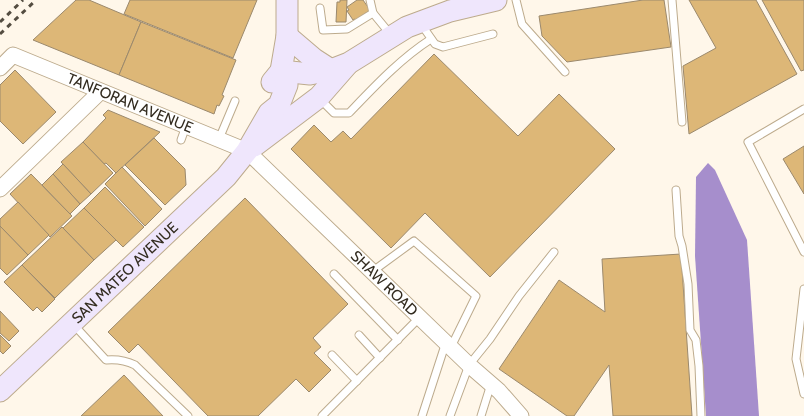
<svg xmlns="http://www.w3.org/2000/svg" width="804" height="416" font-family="Cabin,sans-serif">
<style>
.water{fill:#a68ecc}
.building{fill:#ddb777;stroke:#9b896d}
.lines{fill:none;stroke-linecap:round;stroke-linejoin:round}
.service-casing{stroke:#bdab8d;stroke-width:9}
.minor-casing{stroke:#bdab8d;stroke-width:17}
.secondary-casing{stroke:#bdab8d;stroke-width:23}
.service{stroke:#fff;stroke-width:7}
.minor{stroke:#fff;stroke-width:15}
.secondary{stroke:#efe6fc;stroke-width:21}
.rail{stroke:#544d41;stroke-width:3;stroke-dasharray:5 5;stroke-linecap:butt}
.labels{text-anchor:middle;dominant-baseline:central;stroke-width:3.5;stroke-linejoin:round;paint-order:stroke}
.street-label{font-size:15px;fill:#332c20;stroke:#fff7ea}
</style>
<rect width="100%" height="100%" fill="#fff7ea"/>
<polygon class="water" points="708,163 715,170 747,240 759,416 706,416 695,256 696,177"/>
<g class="building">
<polygon points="76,0 89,0 141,22 119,75 33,40"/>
<polygon points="130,0 257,0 233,58 124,14"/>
<polygon points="340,0 347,0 346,22 336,22 337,2 340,2"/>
<polygon points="357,0 363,0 370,10 356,20 355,19 353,20 347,11 349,10 347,7"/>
<polygon points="643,0 664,0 671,47 567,62 542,36 539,16"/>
<polygon points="689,0 756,0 797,74 689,134 683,66 716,48"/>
<polygon points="762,0 804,0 804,70 801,71"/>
<polygon points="141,22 236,60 222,95 224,96 219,106 217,105 214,114 119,75"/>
<polygon points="434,54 518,136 559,94 615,149 490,277 425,213 391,248 291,149 314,125 331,142 343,131 351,139"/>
<polygon points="15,70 56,112 23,144 0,121 0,85"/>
<polygon points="108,110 160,132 116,173 106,163 104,164 83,142 106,118 103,115"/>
<polygon points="154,138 185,169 186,185 165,205 125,165"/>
<polygon points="83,142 113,173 91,194 61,162"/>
<polygon points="804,146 804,194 783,159"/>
<polygon points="63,164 91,194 80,204 53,174"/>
<polygon points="122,167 162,209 145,226 105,184"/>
<polygon points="31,174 72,216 50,237 10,194"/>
<polygon points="53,174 80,204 70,214 42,185"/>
<polygon points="105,187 144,227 123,247 84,208"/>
<polygon points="245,198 348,304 313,338 321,347 314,353 331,370 309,392 296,379 258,416 208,416 138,344 129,353 108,332"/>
<polygon points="18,202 49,235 28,255 0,226 0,219"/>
<polygon points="84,208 116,240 94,260 63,228"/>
<polygon points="0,226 28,255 7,275 0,268"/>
<polygon points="62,227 94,260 55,298 22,265"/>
<polygon points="681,254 692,416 613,416 609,365 574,416 567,416 499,369 559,280 605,312 602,259"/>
<polygon points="22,265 55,299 42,312 37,307 33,311 4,282"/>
<polygon points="0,311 19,331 9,341 0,333"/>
<polygon points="0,335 11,346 3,354 0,351"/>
<polygon points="124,375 163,416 81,416"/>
</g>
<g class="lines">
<defs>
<g id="service">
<polyline points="370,0 373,13"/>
<polyline points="516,0 522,24 565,72"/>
<polyline points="672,0 682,122"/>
<polyline points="320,8 323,30 347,29 373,13 391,35"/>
<polyline points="421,24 435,44 443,47 493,34"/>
<path d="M320 99 334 113H349C375 86 400 59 431 39"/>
<polyline points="804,109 748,142 804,252"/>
<polyline points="219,139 235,101"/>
<polyline points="181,140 186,126"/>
<polyline points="676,190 679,236 682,246 688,284 690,330 696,340 699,366 701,416"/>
<polyline points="373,271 414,241 476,296 451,347"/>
<polyline points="334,274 398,340"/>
<polyline points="804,289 796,359 804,394"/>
<path d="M74 325 106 360C117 359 125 360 135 365L188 416"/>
<polyline points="359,335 380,358"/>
<polyline points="332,355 357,381"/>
<polyline points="322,416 420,317"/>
<polyline points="422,416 446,342"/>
<polyline points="450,416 469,365 490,339 519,296 554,252"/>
<polyline points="481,416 491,384"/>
</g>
<g id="minor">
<path id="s1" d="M0 68 13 55 247 151 469 365 499 391 521 416"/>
<polyline points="0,189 100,92"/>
</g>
<g id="secondary">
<polyline points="287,36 314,59 331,70"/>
<polyline points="281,71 310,74 331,70 349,63 407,27 450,11 496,0"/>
<polyline points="272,82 281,71 287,36 287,0"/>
<polyline points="254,146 319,97 347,65"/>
<path id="s2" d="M0 391 226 177 247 151 269 113 279 105 287 85V80L281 71"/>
</g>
</defs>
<use href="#service" class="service-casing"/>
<use href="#minor" class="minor-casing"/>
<use href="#secondary" class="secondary-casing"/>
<use href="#service" class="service"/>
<use href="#minor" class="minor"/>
<use href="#secondary" class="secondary"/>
<g class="rail">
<polyline points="0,22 23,0"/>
<polyline points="0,34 36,0"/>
</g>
</g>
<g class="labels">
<g class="street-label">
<text stroke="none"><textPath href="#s1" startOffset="145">TANFORAN AVENUE</textPath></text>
<text stroke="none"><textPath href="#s2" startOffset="172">SAN MATEO AVENUE</textPath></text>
<text stroke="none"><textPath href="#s1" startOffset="462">SHAW ROAD</textPath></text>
</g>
</g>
</svg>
